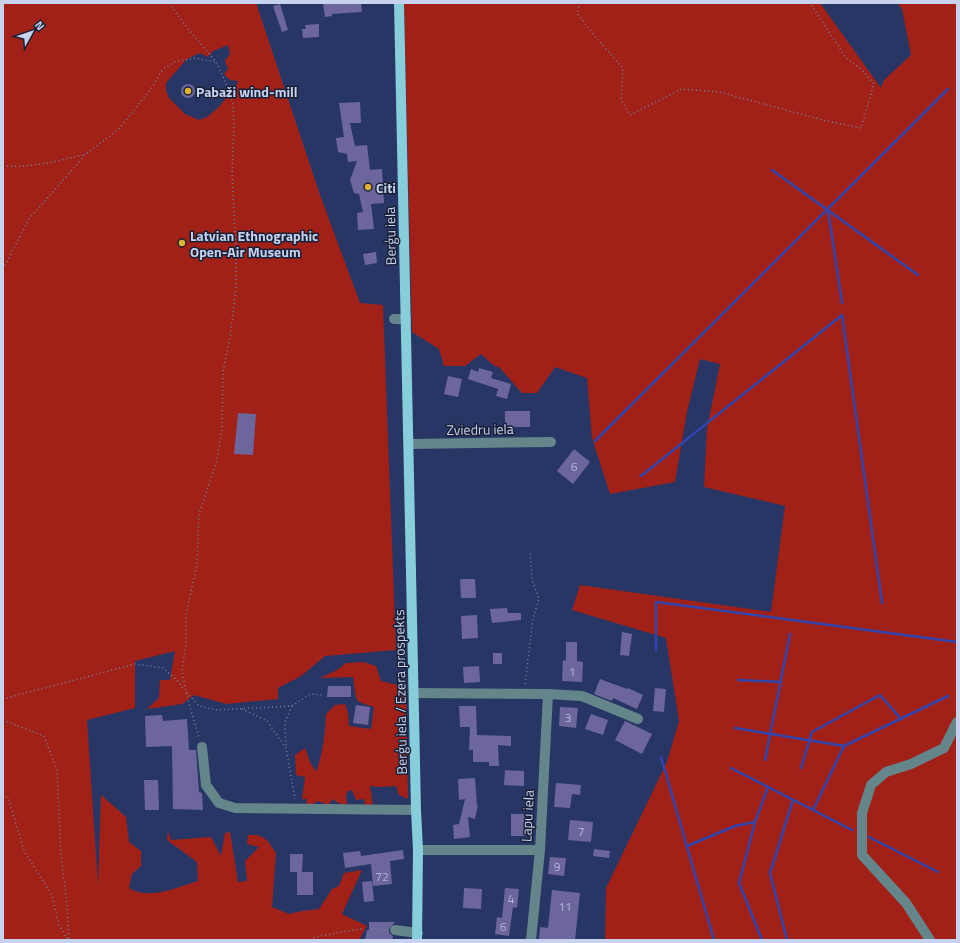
<svg xmlns="http://www.w3.org/2000/svg" width="960" height="943" font-family="'Titillium Web',sans-serif">
<style>
.green{fill:#a12119;fill-rule:evenodd}
.lines{fill:none;stroke-linecap:round;stroke-linejoin:round}
.stream{stroke:#3046ae;stroke-width:2.5}
.building{fill:#6d669c}
.path{stroke:#7380a7;stroke-width:1.5;stroke-dasharray:1 3;stroke-linecap:butt}
.minor{stroke:#64858a;stroke-width:10}
.major{stroke:#88ceda;stroke-width:10}
.poi-dot{fill:#dcb233;stroke:#192036;stroke-width:1.5}
.labels{text-anchor:middle;dominant-baseline:central;stroke-width:3;stroke-linejoin:round;paint-order:stroke}
.number-label{font-size:12px;fill:#b0b7da}
.poi-label{font-size:14px;font-weight:bold;fill:#c7d2ef;stroke:#192036;text-anchor:start}
.street-label{font-size:14px;fill:#c7d2ef;stroke:#192036}
</style>
<rect width="100%" height="100%" fill="#283666"/>
<g class="green">
<path d="M3 3H256L320 195 360 303 383 305 396 650 325 656 301 676 278 688V699L226 704 194 695 182 704 147 709 159 698 160 680H170L175 651 135 661V708L87 720 98 885 101 795 126 817 129 842 141 851V866L132 874 129 888C150 901 177 887 198 881L197 862 167 840 168 831 171 840 211 837 221 856 225 833 230 832 238 882 247 881 245 861 259 847 247 844 248 835H258L267 840 276 853 272 907 289 914 302 911 319 909 332 889 339 886 344 873 362 870 342 914 367 926 359 940H220V939L180 940H3ZM228 45 230 54 225 61 228 69 224 74 230 80 238 81 235 89 229 94 219 107 207 117 199 120 185 114 169 98 166 91V83L186 60 193 56 200 53 208 57 213 51Z"/>
<polygon points="404,3 820,3 881,88 884,80 911,55 902,9 897,3 957,3 957,940 605,940 606,888 667,762 679,721 666,638 572,610 580,585 771,612 785,506 704,487 707,429 720,364 700,359 687,412 675,482 610,494 592,438 587,378 555,367 537,393 522,393 500,368 493,365 481,354 465,366 444,366 439,349 412,332"/>
<path d="M364 662 376 666 381 681 406 687 408 799 399 795 396 786 381 787 370 786 373 806 365 805 364 799 356 800 352 790 348 791 346 795 347 805 338 803 333 799 328 805 318 801 311 805H306L307 799H302L305 777 296 775 295 755 305 748 310 762 316 772C323 753 325 734 326 714L335 705 345 704 348 713 349 726 371 729 374 707C369 705 362 704 358 701 355 698 354 682 353 677L320 678 337 670 346 663Z"/>
</g>
<g class="lines">
<g class="stream">
<polyline points="772,170 918,275"/>
<polyline points="828,210 842,303"/>
<polyline points="595,441 948,89"/>
<polyline points="641,476 842,315 882,603"/>
<polyline points="656,650 656,602 957,642"/>
<polyline points="738,680 781,682"/>
<polyline points="735,728 844,746 948,696"/>
<polyline points="661,757 714,940"/>
<polyline points="765,760 790,634"/>
<polyline points="731,768 852,830"/>
<polyline points="801,768 812,732 880,695 901,719"/>
<polyline points="813,810 844,746"/>
<polyline points="869,837 938,872"/>
<polyline points="687,846 735,826 755,822"/>
<polyline points="762,940 739,883 755,822 768,787"/>
<polyline points="787,940 770,873 793,800"/>
</g>
</g>
<g class="building">
<polygon points="323,3 361,3 362,12 332,14 332,16 325,17"/>
<polygon points="280,4 288,30 282,32 273,6"/>
<polygon points="319,24 319,37 303,38 302,29 306,29 305,25"/>
<circle cx="188" cy="91" r="7"/>
<polygon points="360,102 361,123 350,123 355,146 367,145 370,170 382,169 384,203 371,204 374,229 358,230 357,213 363,212 359,194 354,193 350,180 357,161 348,162 347,154 338,152 336,138 344,137 339,103"/>
<polygon points="376,252 377,263 365,265 363,254"/>
<polygon points="479,368 493,372 491,378 511,384 507,399 496,396 498,389 468,379 471,369 478,372"/>
<polygon points="448,376 462,379 458,397 444,394"/>
<rect x="505" y="411" width="25" height="16"/>
<polygon points="238,413 256,414 253,455 234,454"/>
<polygon points="574,449 590,462 573,484 557,471"/>
<polygon points="460,579 475,579 476,598 461,598"/>
<polygon points="507,608 508,613 521,613 521,620 492,623 490,609"/>
<polygon points="477,615 478,638 462,639 461,616"/>
<polygon points="622,632 632,634 629,656 620,655"/>
<polygon points="566,642 577,642 577,661 583,662 582,682 562,681 563,660 566,661"/>
<rect x="493" y="653" width="9" height="11"/>
<polygon points="479,666 480,682 464,683 463,667"/>
<polygon points="600,679 627,689 628,688 643,695 637,709 613,698 612,701 594,694"/>
<polygon points="328,686 351,686 351,697 327,697"/>
<polygon points="655,688 666,689 664,712 653,711"/>
<polygon points="356,705 370,707 368,725 353,723"/>
<polygon points="459,706 476,706 477,735 511,736 511,746 498,745 499,766 489,766 489,762 473,762 473,750 469,750 470,727 460,727"/>
<polygon points="560,707 578,708 576,728 559,726"/>
<polygon points="591,714 608,720 603,735 585,729"/>
<polygon points="162,715 163,721 187,719 189,750 196,750 199,792 202,793 203,810 173,809 172,746 146,747 145,716"/>
<polygon points="625,721 652,734 642,754 615,740"/>
<polygon points="505,770 524,771 524,786 504,785"/>
<polygon points="475,778 477,805 478,805 475,819 468,817 470,837 454,839 453,825 459,824 465,799 459,800 458,779"/>
<polygon points="144,780 158,780 159,810 145,810"/>
<polygon points="556,783 581,785 580,795 572,794 570,808 554,807"/>
<rect x="511" y="814" width="14" height="22"/>
<polygon points="570,820 593,822 591,842 568,840"/>
<polygon points="594,849 610,851 609,858 593,856"/>
<polygon points="403,850 404,859 390,861 392,884 373,886 371,864 345,868 343,853 360,851 361,856"/>
<polygon points="290,854 303,854 302,872 313,872 313,895 297,895 297,872 290,872"/>
<polygon points="550,857 566,858 564,876 548,874"/>
<polygon points="372,881 374,901 364,902 362,882"/>
<polygon points="464,888 482,889 481,909 463,908"/>
<polygon points="505,888 519,889 517,908 513,907 509,936 495,934 497,917 502,918"/>
<polygon points="552,890 580,893 575,940 539,940 540,927 548,928"/>
<polygon points="369,922 395,922 389,929 389,933 393,936 392,940 365,940 367,930 369,930"/>
</g>
<g class="lines">
<g class="path">
<polyline points="169,3 189,30 216,62 225,81 233,104 234,126 232,173 236,252 236,288 230,338 223,371 222,428 217,460 199,514 197,564 186,615 186,645 182,671 186,692 199,706 216,710 292,706 285,722 286,748"/>
<polyline points="580,3 577,13 598,40 623,68 621,100 630,115 682,89 719,92 827,121 861,128 874,84 862,70 846,58 810,3"/>
<path d="M3 166C30 168 59 161 86 154"/>
<polyline points="3,269 29,219 86,154 118,130 151,89 163,69 175,62 195,58 216,62"/>
<polyline points="525,684 533,618 539,599 532,579 530,553"/>
<polyline points="186,693 199,738"/>
<polyline points="3,699 135,664 163,668 178,681 184,690"/>
<polyline points="292,706 310,694 324,695"/>
<polyline points="242,709 267,721 286,748 295,799"/>
<polyline points="3,720 44,736 57,770 61,856 67,904 69,940"/>
<polyline points="3,794 9,800 24,851 52,895 59,925 68,940"/>
<polyline points="371,929 387,930"/>
<polyline points="310,940 315,937 364,928"/>
</g>
<g class="minor">
<polyline points="394,319 406,319"/>
<polyline points="409,444 551,442"/>
<polyline points="414,693 548,694 582,696 638,719"/>
<polyline points="202,747 206,785 219,803 235,808 416,810"/>
<polyline points="418,850 540,850"/>
<polyline points="395,930 418,933"/>
<polyline points="531,940 540,850 548,694"/>
<polyline points="930,940 906,903 862,855 862,813 871,785 886,772 911,764 944,748 957,722"/>
</g>
<polyline class="major" points="399,3 416,810 418,850 417,940"/>
</g>
<g class="poi-dot">
<circle cx="188" cy="91" r="4"/>
<circle cx="368" cy="187" r="4"/>
<circle cx="182" cy="243" r="4"/>
</g>
<g class="labels">
<g class="number-label">
<text x="574" y="466">6</text>
<text x="572" y="671">1</text>
<text x="568" y="717">3</text>
<text x="581" y="831">7</text>
<text x="557" y="866">9</text>
<text x="382" y="876">72</text>
<text x="511" y="898">4</text>
<text x="565" y="906">11</text>
<text x="503" y="926">6</text>
</g>
<g class="poi-label">
<text x="196" y="91">Pabaži wind-mill</text>
<text x="376" y="187">Citi</text>
<text x="190" y="235">Latvian Ethnographic<tspan x="190" dy="16">Open-Air Museum</tspan></text>
</g>
<g class="street-label">
<text transform="translate(390 236) rotate(-91)">Berģu iela</text>
<text transform="translate(480 429) rotate(-1)">Zviedru iela</text>
<text transform="translate(400 692) rotate(-91)">Berģu iela / Ezera prospekts</text>
<text transform="translate(527 816) rotate(-87)">Lapu iela</text>
</g>
</g>
<rect width="960" height="943" fill="none" stroke="#c7d2ef" stroke-width="8"/>
<g transform="translate(32 32) rotate(50)" stroke="#192036" stroke-width="3" paint-order="stroke">
<path d="M0-3L7 15L0 10L-7 15Z" fill="#c7d2ef"/>
<text y="-6" font-size="11" font-weight="bold" text-anchor="middle" fill="#c7d2ef">N</text>
</g>
</svg>
